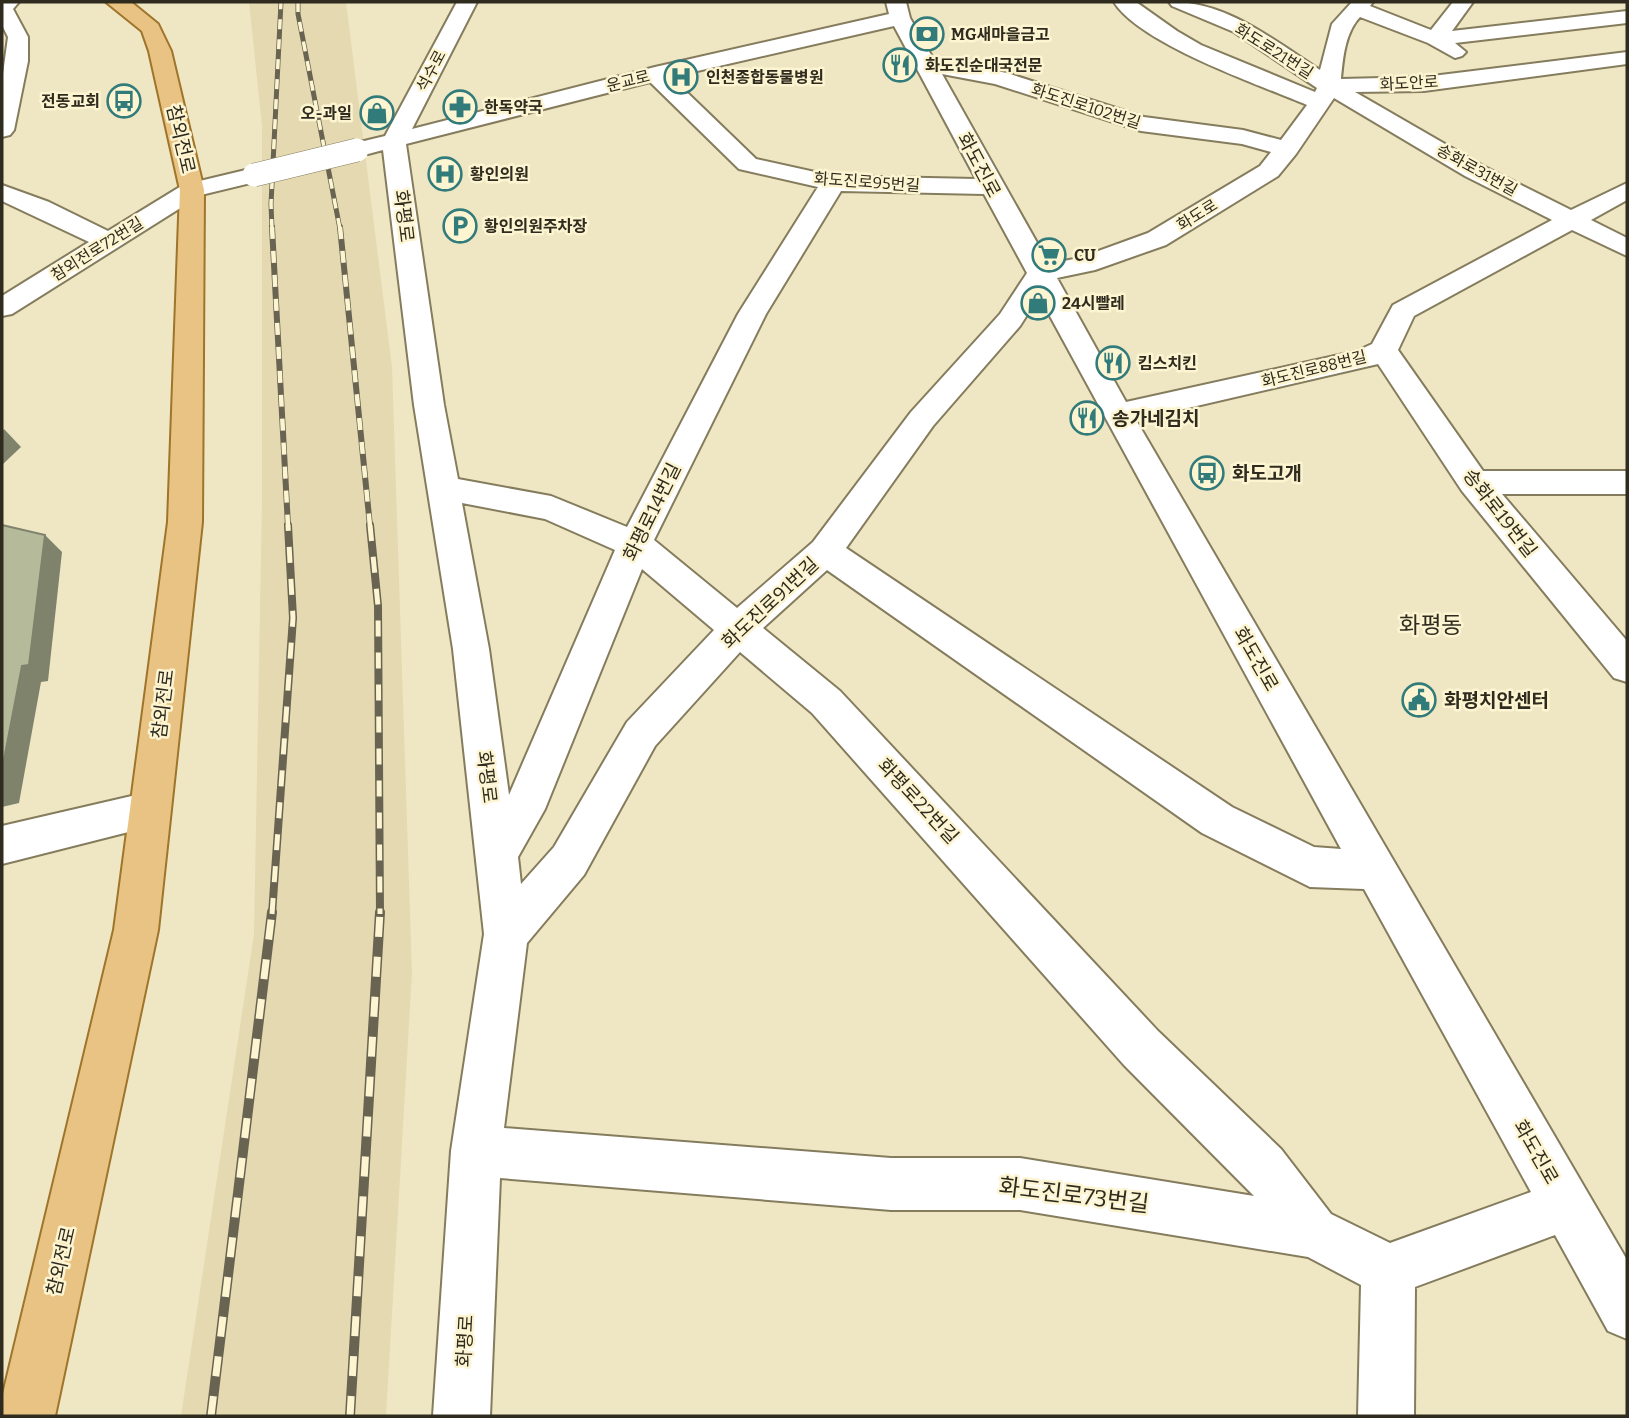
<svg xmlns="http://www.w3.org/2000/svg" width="1629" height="1418" font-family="Bitter,'Noto Sans KR',serif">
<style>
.built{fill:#e4d9b1}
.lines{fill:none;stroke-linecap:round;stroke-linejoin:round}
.minor-casing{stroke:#857c5d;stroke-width:4}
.major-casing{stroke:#9f742b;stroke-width:4}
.minor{fill:#fff;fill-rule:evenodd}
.major{fill:#e9c383;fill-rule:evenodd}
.rail-far3-casing{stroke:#696451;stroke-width:5}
.rail-far2-casing{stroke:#696451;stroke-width:6}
.rail-far1-casing{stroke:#696451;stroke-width:8}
.rail-casing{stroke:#696451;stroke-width:10}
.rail-far3{stroke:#fdf4d1;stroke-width:3.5;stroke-dasharray:10;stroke-linecap:butt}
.rail-far2{stroke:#fdf4d1;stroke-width:4.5;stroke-dasharray:12;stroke-linecap:butt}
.rail-far1{stroke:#fdf4d1;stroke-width:5;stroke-dasharray:16;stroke-linecap:butt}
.rail{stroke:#fdf4d1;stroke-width:7;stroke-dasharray:20;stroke-linecap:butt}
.minor-bridge-casing{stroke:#857c5d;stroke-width:24;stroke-linecap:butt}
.minor-bridge{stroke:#fff;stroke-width:23}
.shaded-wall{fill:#7f836c}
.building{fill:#b5bb9a;stroke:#7f836c;stroke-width:2}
.labels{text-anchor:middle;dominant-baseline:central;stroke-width:5;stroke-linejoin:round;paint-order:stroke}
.far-poi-label{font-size:16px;font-weight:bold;fill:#2f2c1f;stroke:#fdf4d1;text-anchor:start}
.far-street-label{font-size:16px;fill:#2f2c1f;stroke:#fdf4d1}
.street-label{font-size:19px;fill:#2f2c1f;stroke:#fdf4d1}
.poi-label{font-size:19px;font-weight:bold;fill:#2f2c1f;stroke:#fdf4d1;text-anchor:start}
.quarter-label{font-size:23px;fill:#2f2c1f;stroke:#fdf4d1}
.near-street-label{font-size:23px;fill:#2f2c1f;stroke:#fdf4d1}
</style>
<rect width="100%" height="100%" fill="#efe7c4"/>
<polygon class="built" points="249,2 346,2 392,367 412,973 386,1416 181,1416 254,934 262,502 262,126"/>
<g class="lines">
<defs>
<g id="minor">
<polygon points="2,2 19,2 13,9 28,37 28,61 14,130 10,135 2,137 2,81 8,37 2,25"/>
<path d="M457 2H477L412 129 655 67 889 14 886 2H906L910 18 934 60 1007 73 1144 117 1243 130 1281 140 1307 105C1260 85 1140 44 1114 2H1136L1177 31 1201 45 1315 92 1317 88 1234 32 1172 6 1169 2C1225 0 1275 41 1320 70L1332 24 1352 2H1373L1370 6 1431 30 1453 2H1473L1452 31 1627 11V23L1455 43 1466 52 1462 56 1455 58 1428 43 1360 17C1345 33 1343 58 1341 79L1424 77 1627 52V64L1424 91 1355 92 1483 166 1571 210 1627 183V200L1591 220 1627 238V256L1572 230 1414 316 1398 350 1483 471H1627V494H1502L1627 641V682L1614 678 1462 491 1378 364 1136 420 1627 1260V1339L1608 1331 1555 1235 1415 1287 1414 1416H1358L1361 1285 1308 1257 1020 1210H891L500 1178 490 1416H433L451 1151 484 934 453 649 414 405 383 150 368 154 360 152 356 147 360 142 385 136ZM894 26 976 179 833 176 756 159 671 77ZM942 74 995 84 1141 131 1242 144 1271 152 1260 166 1148 233 1079 258 1049 264ZM650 82 739 169 818 187 738 314 627 527 551 496 458 479 444 405 406 144ZM1334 98 1465 176 1552 220 1393 305 1372 344 1357 351 1126 402 1057 278 1095 270 1166 245 1278 176 1296 154ZM841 191 984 194 1027 273 1000 314 911 412 813 542 737 608 654 540 766 314ZM1039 296 1341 849 1314 847 1232 807 846 548 933 426 1020 326ZM462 503 545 519 615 550 509 795 489 649ZM642 569 714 630 627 722 554 847 521 884 518 857 545 809ZM827 570 1202 833 1310 887 1364 889 1531 1192 1390 1243 1331 1214 1281 1149 1158 1031 840 691 763 628ZM740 652 812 713 1124 1065 1254 1196 1020 1158H891L504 1128 527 943 584 875 655 746Z"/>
<polygon points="254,168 263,170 266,175 263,180 201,195 12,314 2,316 2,296 89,242 2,201 2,185 49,202 108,231 183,185"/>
<polygon points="149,792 164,797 170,810 164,823 2,864 2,826"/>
</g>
<polygon id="major" points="106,2 131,2 158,24 171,51 204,190 202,522 158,930 55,1416 2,1416 2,1398 114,930 168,522 180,190 149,51 142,31"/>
</defs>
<use href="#minor" class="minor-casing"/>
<use href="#major" class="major-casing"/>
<use href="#minor" class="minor"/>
<use href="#major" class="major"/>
<defs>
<g id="rail-far3">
<polyline points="298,2 298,14 340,229"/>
<polyline points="272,229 271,204 281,2"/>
</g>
<g id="rail-far2">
<polyline points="272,227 288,526"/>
<polyline points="340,227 370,526"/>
</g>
<g id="rail-far1">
<polyline points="370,525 378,606 380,914"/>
<polyline points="272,914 293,618 288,525"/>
</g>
<g id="rail">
<polyline points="211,1416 272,912"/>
<polyline points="350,1416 380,912"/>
</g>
</defs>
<use href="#rail-far3" class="rail-far3-casing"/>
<use href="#rail-far2" class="rail-far2-casing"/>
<use href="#rail-far1" class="rail-far1-casing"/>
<use href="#rail" class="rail-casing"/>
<use href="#rail-far3" class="rail-far3"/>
<use href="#rail-far2" class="rail-far2"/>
<use href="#rail-far1" class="rail-far1"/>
<use href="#rail" class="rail"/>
<defs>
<polyline id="minor-bridge" points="254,175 357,150"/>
</defs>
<use href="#minor-bridge" class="minor-bridge-casing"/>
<use href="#minor-bridge" class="minor-bridge"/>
</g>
<g class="shaded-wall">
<polygon points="4,429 21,447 2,465 2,432"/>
<polygon points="45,535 62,552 48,681 41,682 19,803 2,807 2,770"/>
</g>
<polygon class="building" points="2,525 45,535 29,665 22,666 2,770"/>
<defs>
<symbol id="bank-ring" viewBox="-11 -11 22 22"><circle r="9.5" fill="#fdf4d1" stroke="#327b7b" stroke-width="1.5"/><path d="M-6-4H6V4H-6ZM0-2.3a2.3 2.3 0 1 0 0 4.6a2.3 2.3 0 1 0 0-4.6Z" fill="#327b7b"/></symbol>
<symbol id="restaurant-ring" viewBox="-11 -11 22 22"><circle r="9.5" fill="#fdf4d1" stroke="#327b7b" stroke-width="1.5"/><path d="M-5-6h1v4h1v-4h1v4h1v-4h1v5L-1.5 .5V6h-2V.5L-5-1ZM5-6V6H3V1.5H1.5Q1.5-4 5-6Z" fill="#327b7b"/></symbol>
<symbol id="hospital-ring" viewBox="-11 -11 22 22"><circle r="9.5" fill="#fdf4d1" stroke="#327b7b" stroke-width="1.5"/><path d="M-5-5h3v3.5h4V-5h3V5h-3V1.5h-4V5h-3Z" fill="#327b7b"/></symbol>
<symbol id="bus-ring" viewBox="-11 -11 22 22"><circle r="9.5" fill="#fdf4d1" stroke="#327b7b" stroke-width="1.5"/><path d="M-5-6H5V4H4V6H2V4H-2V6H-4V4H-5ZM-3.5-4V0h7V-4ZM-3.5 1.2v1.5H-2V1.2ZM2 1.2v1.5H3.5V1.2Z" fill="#327b7b"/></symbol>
<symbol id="pharmacy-ring" viewBox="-11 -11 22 22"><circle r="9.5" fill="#fdf4d1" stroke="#327b7b" stroke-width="1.5"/><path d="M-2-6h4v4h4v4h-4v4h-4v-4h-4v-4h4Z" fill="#327b7b"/></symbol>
<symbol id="shop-ring" viewBox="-11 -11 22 22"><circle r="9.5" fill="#fdf4d1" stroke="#327b7b" stroke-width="1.5"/><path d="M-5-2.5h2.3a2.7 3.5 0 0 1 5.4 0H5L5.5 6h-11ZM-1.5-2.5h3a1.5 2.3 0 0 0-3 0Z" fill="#327b7b"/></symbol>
<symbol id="parking-ring" viewBox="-11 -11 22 22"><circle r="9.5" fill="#fdf4d1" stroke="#327b7b" stroke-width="1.5"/><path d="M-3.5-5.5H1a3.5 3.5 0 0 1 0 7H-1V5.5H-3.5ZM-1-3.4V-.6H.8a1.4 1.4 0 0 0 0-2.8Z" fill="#327b7b"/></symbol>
<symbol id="supermarket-ring" viewBox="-11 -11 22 22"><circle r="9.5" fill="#fdf4d1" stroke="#327b7b" stroke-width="1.5"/><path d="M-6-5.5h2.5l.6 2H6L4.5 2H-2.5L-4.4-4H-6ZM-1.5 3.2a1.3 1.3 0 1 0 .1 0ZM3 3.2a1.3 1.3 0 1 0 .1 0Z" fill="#327b7b"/></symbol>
<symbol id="civic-ring" viewBox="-11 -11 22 22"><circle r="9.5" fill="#fdf4d1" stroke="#327b7b" stroke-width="1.5"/><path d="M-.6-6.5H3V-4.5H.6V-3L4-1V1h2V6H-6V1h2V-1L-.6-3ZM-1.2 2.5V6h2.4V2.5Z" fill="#327b7b"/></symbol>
</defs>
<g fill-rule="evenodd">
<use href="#bank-ring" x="908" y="15" width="38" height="38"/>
<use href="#restaurant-ring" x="881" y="46" width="38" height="38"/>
<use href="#hospital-ring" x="662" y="58" width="38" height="38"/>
<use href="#bus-ring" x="105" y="82" width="38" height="38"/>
<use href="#pharmacy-ring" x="441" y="88" width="38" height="38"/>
<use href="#shop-ring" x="358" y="94" width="38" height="38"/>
<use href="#hospital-ring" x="426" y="155" width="38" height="38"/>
<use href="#parking-ring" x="441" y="207" width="38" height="38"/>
<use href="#supermarket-ring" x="1030" y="236" width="38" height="38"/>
<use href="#shop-ring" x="1019" y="284" width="38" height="38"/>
<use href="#restaurant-ring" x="1094" y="344" width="38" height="38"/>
<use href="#restaurant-ring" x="1068" y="399" width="38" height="38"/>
<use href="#bus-ring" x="1188" y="454" width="38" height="38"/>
<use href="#civic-ring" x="1400" y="681" width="38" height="38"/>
</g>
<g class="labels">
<g class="far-poi-label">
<text x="951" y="34">MG새마을금고</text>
<text x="925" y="65">화도진순대국전문</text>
<text x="706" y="77">인천종합동물병원</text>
<text x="100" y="101" text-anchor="end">전동교회</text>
<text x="484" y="107">한독약국</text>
<text x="352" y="113" text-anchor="end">오-과일</text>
<text x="470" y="174">황인의원</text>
<text x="484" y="226">황인의원주차장</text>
<text x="1074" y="255">CU</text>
<text x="1062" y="303">24시빨레</text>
<text x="1138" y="363">킴스치킨</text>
</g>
<g class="far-street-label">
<text transform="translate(1274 51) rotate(32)">화도로21번길</text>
<text transform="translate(431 71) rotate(-62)">석수로</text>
<text transform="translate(628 81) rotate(-14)">운교로</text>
<text transform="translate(1409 83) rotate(-3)">화도안로</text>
<text transform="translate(1086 106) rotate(18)">화도진로102번길</text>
<text transform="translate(1477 170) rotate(29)">송화로31번길</text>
<text transform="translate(867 182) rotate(4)">화도진로95번길</text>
<text transform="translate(1197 215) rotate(-32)">화도로</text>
<text transform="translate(97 249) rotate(-32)">참외전로72번길</text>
<text transform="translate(1314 369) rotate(-14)">화도진로88번길</text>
</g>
<g class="street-label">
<text transform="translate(181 139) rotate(77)">참외전로</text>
<text transform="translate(979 165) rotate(62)">화도진로</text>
<text transform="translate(404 216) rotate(83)">화평로</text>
<text transform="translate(652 512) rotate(-64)">화평로14번길</text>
<text transform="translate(1500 513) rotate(52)">송화로19번길</text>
<text transform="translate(770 603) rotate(-43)">화도진로91번길</text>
<text transform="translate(1256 659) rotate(60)">화도진로</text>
<text transform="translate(163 704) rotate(-83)">참외전로</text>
<text transform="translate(487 777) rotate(83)">화평로</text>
<text transform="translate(918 801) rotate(47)">화평로22번길</text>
<text transform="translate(1536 1152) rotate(60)">화도진로</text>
<text transform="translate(61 1261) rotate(-77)">참외전로</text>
<text transform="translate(465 1341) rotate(-87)">화평로</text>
</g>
<g class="poi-label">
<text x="1112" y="418">송가네김치</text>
<text x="1232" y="473">화도고개</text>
<text x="1444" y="700">화평치안센터</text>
</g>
<g class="quarter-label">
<text x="1431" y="625">화평동</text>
</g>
<g class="near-street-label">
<text transform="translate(1074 1195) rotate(7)">화도진로73번길</text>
</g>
</g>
<rect width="1629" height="1418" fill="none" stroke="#2f2c1f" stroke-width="7"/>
</svg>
